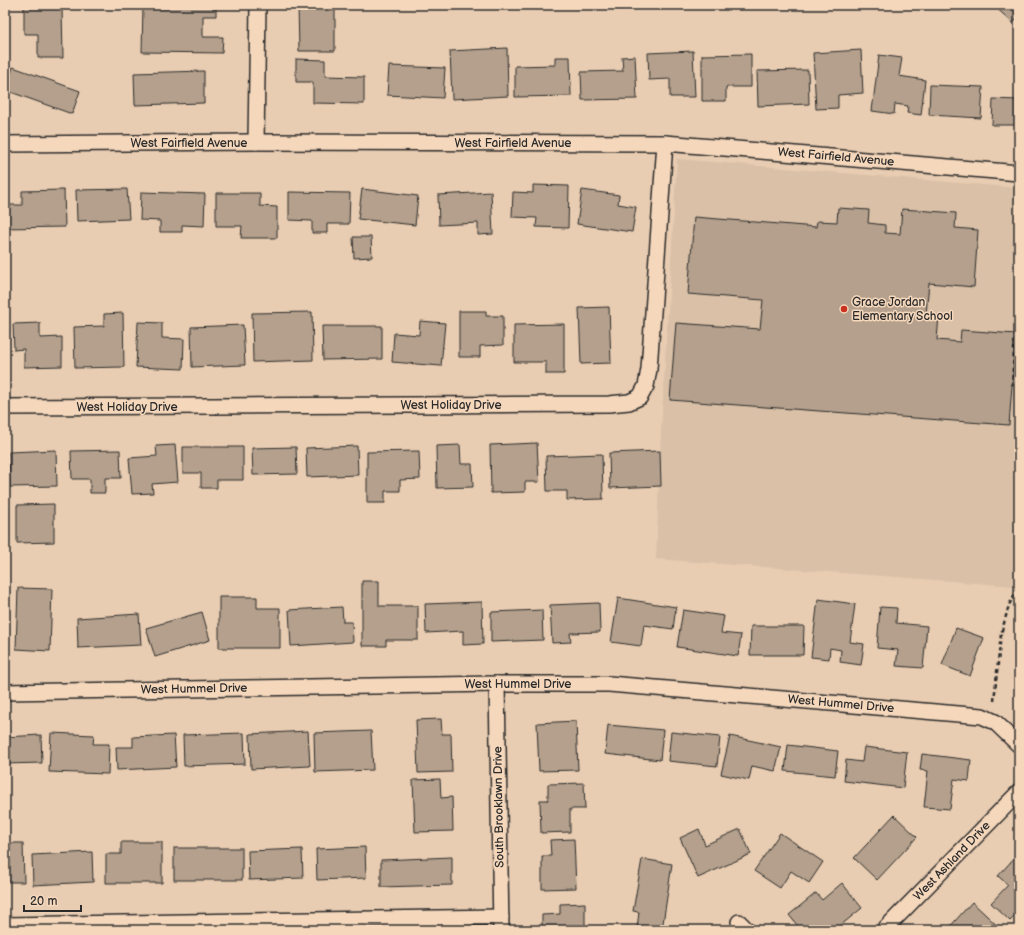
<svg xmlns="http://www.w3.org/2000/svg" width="1024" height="935" font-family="'Balsamiq Sans',sans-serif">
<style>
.built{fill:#d9c0a7}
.building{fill:#b4a08c;stroke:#2b2b2b}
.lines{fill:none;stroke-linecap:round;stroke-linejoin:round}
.street-casing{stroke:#2b2b2b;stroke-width:18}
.path{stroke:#2b2b2b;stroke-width:2.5;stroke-dasharray:4 3;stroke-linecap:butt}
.street{stroke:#f5d7bb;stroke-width:15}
.poi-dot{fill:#c8321e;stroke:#f5d7bb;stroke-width:1.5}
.labels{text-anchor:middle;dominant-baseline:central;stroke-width:3;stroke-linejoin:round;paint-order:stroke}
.street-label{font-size:12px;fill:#2b2b2b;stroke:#f5d7bb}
.poi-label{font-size:12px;fill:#2b2b2b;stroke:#f5d7bb;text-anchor:start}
</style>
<rect width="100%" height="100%" fill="#e9cdb2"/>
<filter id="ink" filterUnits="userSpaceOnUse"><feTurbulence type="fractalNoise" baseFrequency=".025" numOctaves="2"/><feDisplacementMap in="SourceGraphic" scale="8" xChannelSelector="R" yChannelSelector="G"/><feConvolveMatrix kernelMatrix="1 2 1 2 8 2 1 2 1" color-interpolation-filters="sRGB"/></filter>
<g filter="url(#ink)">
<polygon class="built" points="677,159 1019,188 1019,587 1002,585 656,559 661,431"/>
<g class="building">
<polygon points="24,5 55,5 55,7 62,7 63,58 38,58 38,34 24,34"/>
<polygon points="143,5 216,5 216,16 203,16 203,37 223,37 222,53 142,52"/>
<polygon points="298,5 335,5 335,51 299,51"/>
<polygon points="993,5 1019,5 1019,19 1018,18 1013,23"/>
<polygon points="507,48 508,96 452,99 450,51"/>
<polygon points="861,50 863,93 838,95 838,108 816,109 813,53"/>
<polygon points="693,51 695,97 670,97 670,79 649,80 648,53"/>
<polygon points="751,54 751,87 726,87 726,101 702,101 702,55"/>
<polygon points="879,55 902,58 899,76 925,80 921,115 907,113 908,106 895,104 894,114 872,111"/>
<polygon points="635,56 637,99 582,100 581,72 623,71 622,57"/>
<polygon points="555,57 570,57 571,96 515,97 515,66 555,65"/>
<polygon points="296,59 325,60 325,76 364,77 364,104 313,103 313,82 296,82"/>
<polygon points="389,66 445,68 443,98 387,95"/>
<polygon points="13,67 80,91 72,114 5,90"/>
<polygon points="808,70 809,104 758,106 757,71"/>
<polygon points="204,71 204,103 135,105 134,73"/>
<polygon points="930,85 983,87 981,118 929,115"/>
<polygon points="993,99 1019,100 1019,125 992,125"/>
<polygon points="533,185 569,186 568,228 536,227 537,218 512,217 513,192 533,193"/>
<polygon points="127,189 129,219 77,221 76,190"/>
<polygon points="362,189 418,196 415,225 358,219"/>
<polygon points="64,190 65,227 5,228 5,205 22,205 22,191"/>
<polygon points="582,190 619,195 618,204 636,207 632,232 577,224"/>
<polygon points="141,192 205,194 204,226 182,225 182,232 160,232 160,221 140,220"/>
<polygon points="289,192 350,193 349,224 327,224 327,233 312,233 312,221 289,220"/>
<polygon points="491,192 493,234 478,235 478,223 439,225 438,195"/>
<polygon points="216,193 260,193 260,206 277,207 277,238 241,238 242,226 216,226"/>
<polygon points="838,208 869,210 868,223 885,225 885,233 900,234 902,209 956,213 955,228 978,230 974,287 929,283 926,314 939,315 937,340 960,342 961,330 1016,334 1009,425 670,400 676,323 760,329 763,300 688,294 694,217 816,227 817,221 837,222"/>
<polygon points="353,237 371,237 372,257 354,258"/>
<polygon points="609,307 611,363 581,364 579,308"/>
<polygon points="459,311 486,311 486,316 503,316 503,345 480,346 480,357 459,357"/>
<polygon points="312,312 313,360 253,362 252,313"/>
<polygon points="123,313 124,367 75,368 74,327 104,326 104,314"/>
<polygon points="420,321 445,323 441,366 392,362 394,333 419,335"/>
<polygon points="138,322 162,323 162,338 184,339 183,369 136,367"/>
<polygon points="40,323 40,338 62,337 62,366 24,367 24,349 14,350 13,324"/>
<polygon points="564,324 564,374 546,374 546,362 514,362 514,325"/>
<polygon points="243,325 245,365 192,367 191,327"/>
<polygon points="322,326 382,326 382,359 323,360"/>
<polygon points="537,443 539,482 525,482 525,492 491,493 490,445"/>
<polygon points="175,445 178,482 152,484 153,493 132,494 129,458 157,456 156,446"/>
<polygon points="460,445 461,464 472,464 473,487 437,488 436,446"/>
<polygon points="357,446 358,475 307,477 306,448"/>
<polygon points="183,447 243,447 243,480 217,480 217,488 201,488 201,473 183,473"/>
<polygon points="296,447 297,474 253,475 252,448"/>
<polygon points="56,450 57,486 10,487 9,452"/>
<polygon points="120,450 121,478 105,478 105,493 90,493 90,479 72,479 71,451"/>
<polygon points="419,451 420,479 400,480 400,491 385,491 385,503 367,503 367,452"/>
<polygon points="660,451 661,486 610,488 609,453"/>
<polygon points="602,454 603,499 567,500 567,491 547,491 546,456"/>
<polygon points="54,504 54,542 17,543 17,505"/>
<polygon points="362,581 379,581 379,606 418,606 418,640 386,640 386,646 362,646"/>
<polygon points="18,588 52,589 50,651 16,649"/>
<polygon points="219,597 257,597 257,608 280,608 280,648 219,648"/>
<polygon points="618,598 676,607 673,629 644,625 641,646 611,642"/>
<polygon points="818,599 855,604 850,642 864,644 861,665 840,662 841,650 830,648 829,659 811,657"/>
<polygon points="482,602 483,644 463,645 463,631 426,633 425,604"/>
<polygon points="599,603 600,632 570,633 571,642 552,643 550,605"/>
<polygon points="342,607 343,622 352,622 353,642 291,646 289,610"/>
<polygon points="880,607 897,608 896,623 927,626 923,668 896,666 898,650 877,648"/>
<polygon points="542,610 543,640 491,642 491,612"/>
<polygon points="683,610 724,616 721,633 741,635 738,656 677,647"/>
<polygon points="202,612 210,640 155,657 146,628"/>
<polygon points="139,614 141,645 78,648 77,618"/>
<polygon points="751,626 804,626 803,655 750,655"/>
<polygon points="956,628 984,638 970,676 942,665"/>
<polygon points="441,719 442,734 451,734 452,772 418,773 416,720"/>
<polygon points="576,721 578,770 539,771 537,723"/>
<polygon points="608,725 663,730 660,760 605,754"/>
<polygon points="308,731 310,766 251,769 250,734"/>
<polygon points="371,731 373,770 315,772 314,733"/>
<polygon points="671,732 720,737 717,766 668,761"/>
<polygon points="51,733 94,735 93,744 109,744 108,774 49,772"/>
<polygon points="244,733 245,764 184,766 183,735"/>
<polygon points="41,735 42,763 5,764 5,737"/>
<polygon points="174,735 176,767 117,770 116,747 133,747 133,737"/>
<polygon points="730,736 781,747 775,771 752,766 749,780 721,774"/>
<polygon points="788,745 838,751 835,776 785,771"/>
<polygon points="864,747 907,752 903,788 844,781 846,760 862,762"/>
<polygon points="922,754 971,760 969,781 954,779 950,809 924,807 928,771 920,770"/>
<polygon points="440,779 441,798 452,797 453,831 415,832 413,780"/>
<polygon points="584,783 585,809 570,809 570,832 541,833 540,800 548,800 548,784"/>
<polygon points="894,815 917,837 877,880 854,858"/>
<polygon points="699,829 705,845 740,829 751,854 698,878 680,838"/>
<polygon points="780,833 823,862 809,883 791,871 780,888 754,871"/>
<polygon points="574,839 576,888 542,889 542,856 551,856 550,840"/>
<polygon points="121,842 162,842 162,883 106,883 106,854 121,854"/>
<polygon points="5,843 23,843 24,882 5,882"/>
<polygon points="365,847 366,878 317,880 316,849"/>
<rect x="174" y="848" width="68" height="32"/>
<polygon points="302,849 303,878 249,880 248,851"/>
<polygon points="92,852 93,882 33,885 32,855"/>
<polygon points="1016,856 1019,859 1019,912 1010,921 991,903 1008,885 998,876"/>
<polygon points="452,857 452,885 381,887 381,860"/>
<polygon points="642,859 672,864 662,930 649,930 637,928 639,912 633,911"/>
<polygon points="842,883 862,908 835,930 801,930 789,915 816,893 822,900"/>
<polygon points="972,902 1002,930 947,930"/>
<polygon points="585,903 585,930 542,930 542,915 560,914 560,904"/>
</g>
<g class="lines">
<defs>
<g id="street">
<polyline points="256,142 258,5"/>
<polyline points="5,144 256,142 665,143 1019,173"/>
<polyline points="5,407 609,404 629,402 640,397 646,386 649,369 665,143"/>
<polyline points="497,684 501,930"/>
<polyline points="5,692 497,684 609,684 982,716 995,722 1019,745"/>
<polyline points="739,922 747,930"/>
<polyline points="5,925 501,917"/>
<polyline points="884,930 1019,792"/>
</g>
</defs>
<use href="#street" class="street-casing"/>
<g class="path">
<polyline points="1019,270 1012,384 1019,385"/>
<polyline points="994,701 1001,634 1009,605 1019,586"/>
</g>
<use href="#street" class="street"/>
</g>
</g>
<circle class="poi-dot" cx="844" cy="309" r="4"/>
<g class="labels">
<g class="street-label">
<text x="189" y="143">West Fairfield Avenue</text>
<text x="513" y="143">West Fairfield Avenue</text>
<text transform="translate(836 157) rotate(5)">West Fairfield Avenue</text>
<text x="451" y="405">West Holiday Drive</text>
<text x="127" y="407">West Holiday Drive</text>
<text x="518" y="684">West Hummel Drive</text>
<text transform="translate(194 689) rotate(-1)">West Hummel Drive</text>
<text transform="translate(841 704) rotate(5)">West Hummel Drive</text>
<text transform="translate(499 807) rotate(-91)">South Brooklawn Drive</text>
<text transform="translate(952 861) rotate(-46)">West Ashland Drive</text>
</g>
<g class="poi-label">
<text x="852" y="302">Grace Jordan<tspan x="852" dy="14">Elementary School</tspan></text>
</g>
</g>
<rect width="1024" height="935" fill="none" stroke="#f5d7bb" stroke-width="20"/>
<rect x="10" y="10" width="1004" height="915" fill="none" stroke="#2b2b2b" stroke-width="1.5" filter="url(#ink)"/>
<path d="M24 905v6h57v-6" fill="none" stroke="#2b2b2b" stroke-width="2"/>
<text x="30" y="905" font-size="12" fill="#2b2b2b" stroke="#f5d7bb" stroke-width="3" paint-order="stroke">20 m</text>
</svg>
